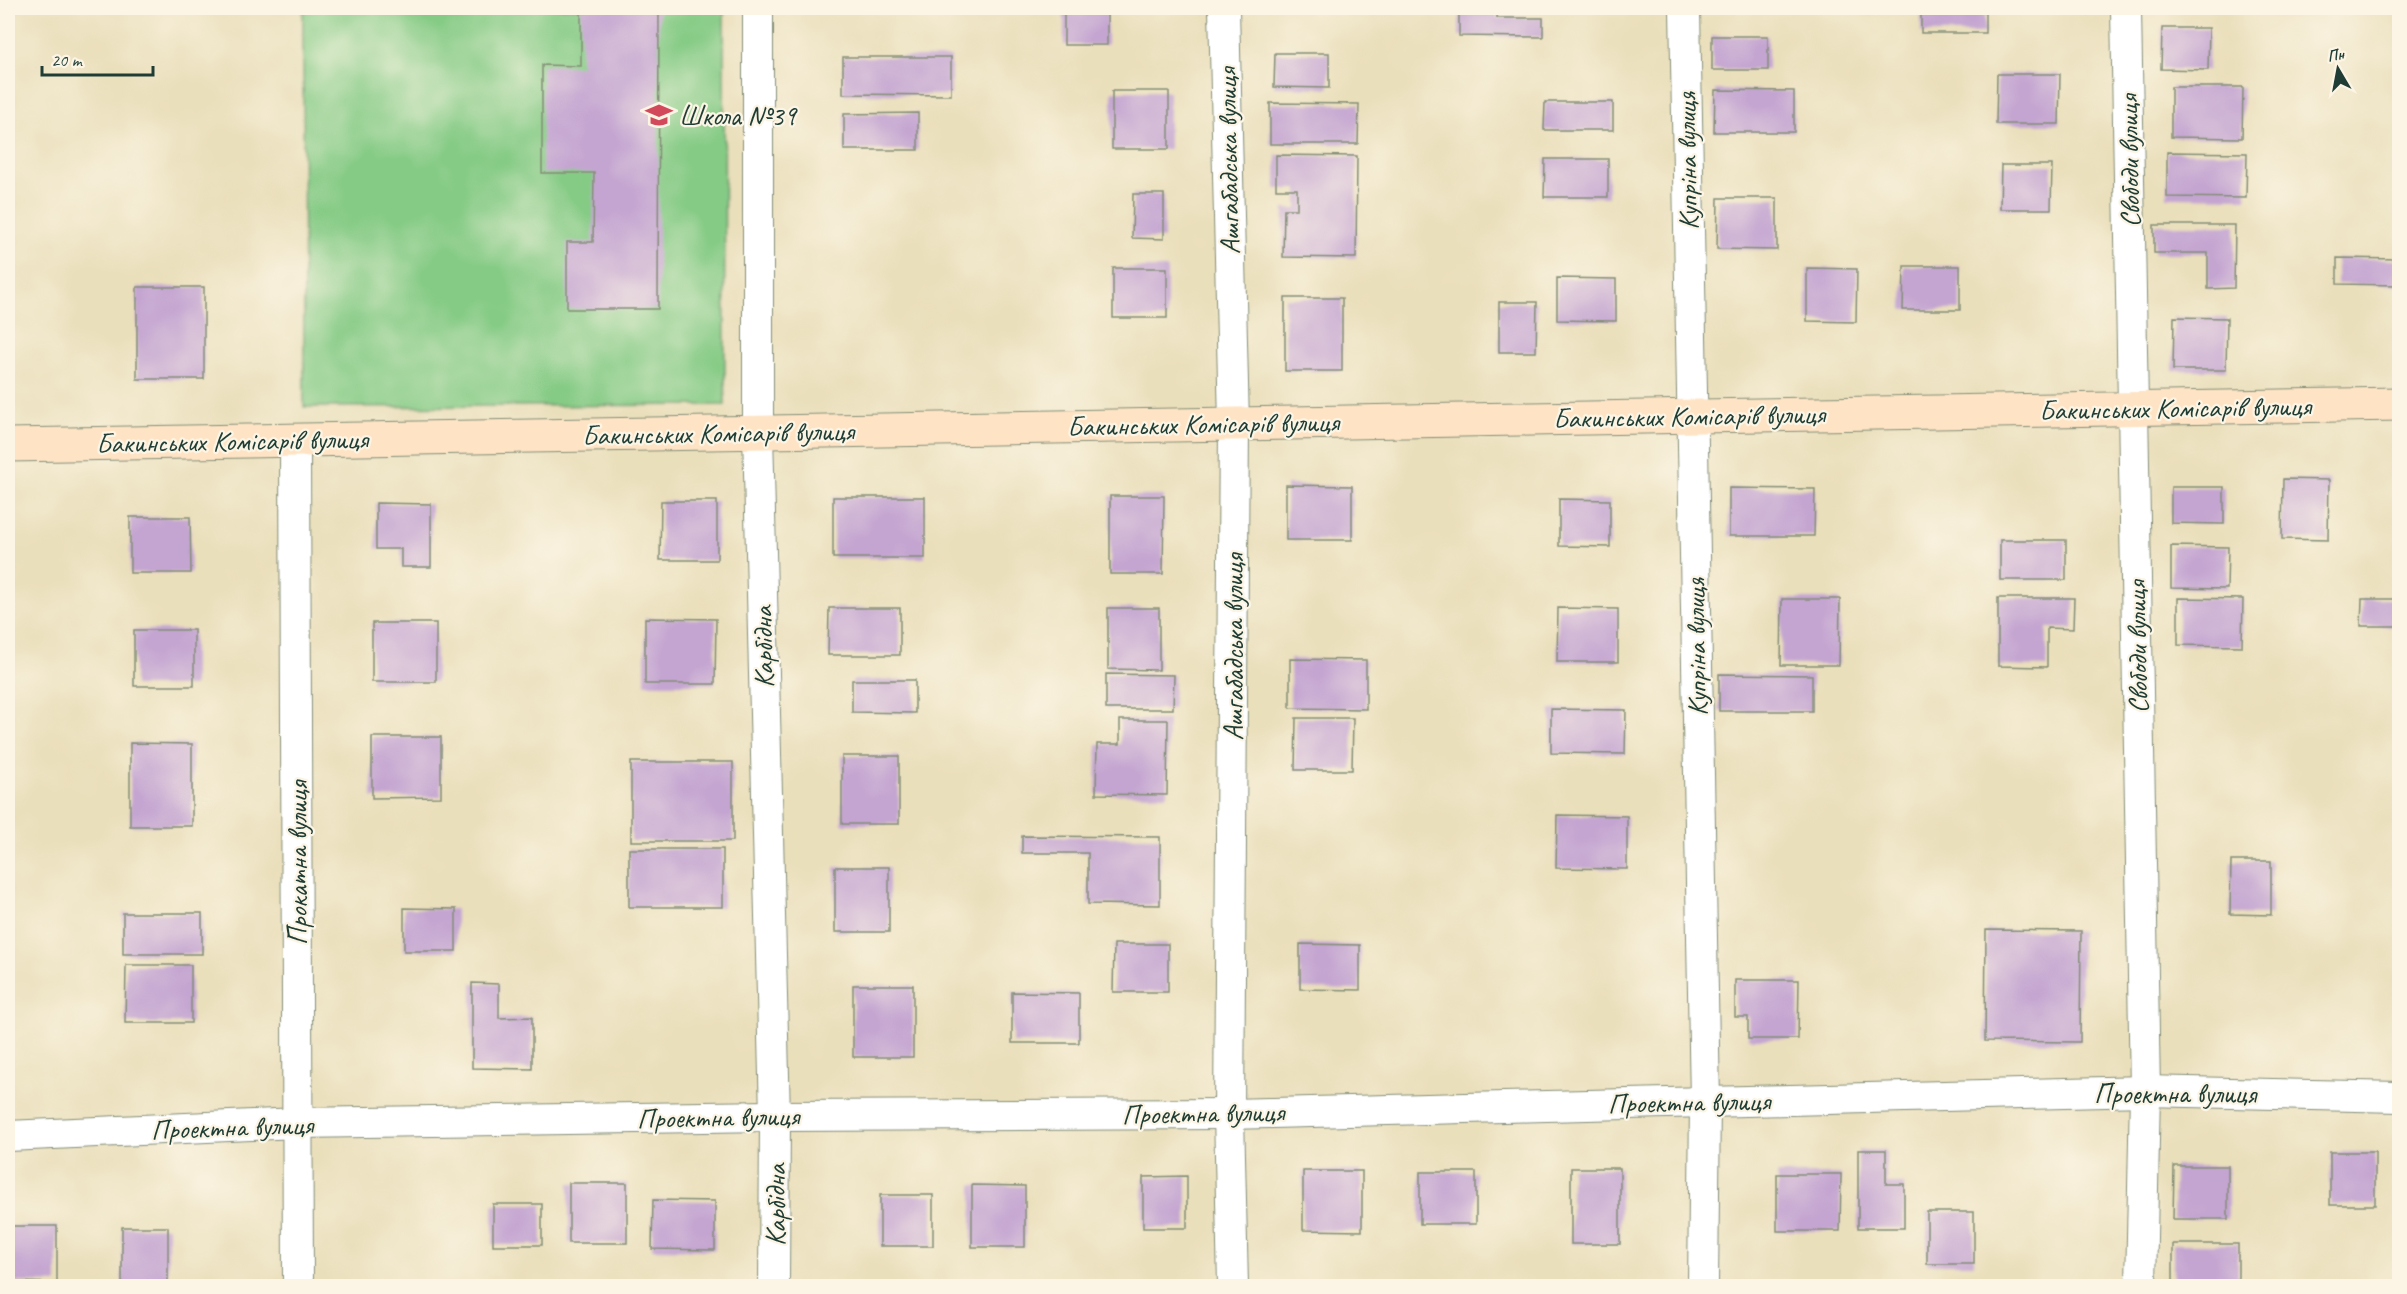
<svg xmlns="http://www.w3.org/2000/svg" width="2407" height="1294" font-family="Caveat,sans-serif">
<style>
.green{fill:#85cb85;stroke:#52845c;stroke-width:1.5}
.building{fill:#c4a5d1}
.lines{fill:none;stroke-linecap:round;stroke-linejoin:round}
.street-casing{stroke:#848e78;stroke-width:32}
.secondary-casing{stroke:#848e78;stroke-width:35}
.street{stroke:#fff;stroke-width:30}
.secondary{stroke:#fee4c5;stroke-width:33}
.labels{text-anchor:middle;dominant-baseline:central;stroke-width:4.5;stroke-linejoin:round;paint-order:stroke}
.poi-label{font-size:28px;fill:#1f3d34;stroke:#fcf5e5;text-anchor:start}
.street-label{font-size:28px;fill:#1f3d34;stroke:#fcf5e5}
</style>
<rect width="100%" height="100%" fill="#fcf5e5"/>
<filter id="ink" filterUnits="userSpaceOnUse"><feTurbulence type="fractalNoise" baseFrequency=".0167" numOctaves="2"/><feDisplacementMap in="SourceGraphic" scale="12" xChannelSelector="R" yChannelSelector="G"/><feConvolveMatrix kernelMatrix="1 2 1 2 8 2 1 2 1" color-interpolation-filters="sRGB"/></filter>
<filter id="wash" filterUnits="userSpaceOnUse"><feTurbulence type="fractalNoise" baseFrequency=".008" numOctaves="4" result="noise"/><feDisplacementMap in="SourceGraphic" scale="24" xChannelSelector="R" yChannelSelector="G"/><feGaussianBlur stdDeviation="1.35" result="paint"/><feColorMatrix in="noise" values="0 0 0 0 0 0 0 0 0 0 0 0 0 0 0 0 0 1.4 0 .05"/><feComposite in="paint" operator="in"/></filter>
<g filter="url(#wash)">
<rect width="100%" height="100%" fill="#eadfbb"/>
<polygon class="green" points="303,8 724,8 725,405 304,407"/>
<g id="blocks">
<g class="building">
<polygon points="581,8 659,8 658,309 567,309 567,242 593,242 594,173 542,173 542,65 581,66"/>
<rect x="1064" y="8" width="43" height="37"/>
<polygon points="1459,8 1497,8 1497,18 1543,18 1543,37 1459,36"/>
<rect x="1921" y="8" width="64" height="25"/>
<polygon points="2162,28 2209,28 2208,70 2161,69"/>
<rect x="1712" y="36" width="56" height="34"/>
<polygon points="1275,53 1329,53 1329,88 1274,87"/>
<polygon points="843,57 951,57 951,95 843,94"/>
<polygon points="1997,74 2060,74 2059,124 1996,124"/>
<polygon points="2171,87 2243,87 2242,138 2171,137"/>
<polygon points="1715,90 1794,91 1794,132 1714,132"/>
<rect x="1112" y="91" width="57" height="58"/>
<polygon points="1545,102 1613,102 1613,130 1544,130"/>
<polygon points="1270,103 1359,104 1358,144 1270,144"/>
<polygon points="918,113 918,150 844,150 844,114"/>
<polygon points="2167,152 2247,153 2246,198 2167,197"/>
<polygon points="1276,155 1357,156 1356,258 1283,257 1284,209 1297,209 1297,189 1276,189"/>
<polygon points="1545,159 1608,159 1608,197 1544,197"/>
<polygon points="2001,165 2052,165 2051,209 2000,209"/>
<polygon points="1133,194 1164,194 1164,239 1132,238"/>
<polygon points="1718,198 1777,198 1777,250 1717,249"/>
<polygon points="2154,225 2235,225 2234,288 2208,289 2208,253 2154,253"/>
<polygon points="2337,258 2400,259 2400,285 2337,284"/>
<polygon points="1904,266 1960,266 1960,310 1903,310"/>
<rect x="1113" y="268" width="54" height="50"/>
<polygon points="1807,268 1857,269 1856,322 1807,321"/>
<polygon points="1557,278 1616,279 1616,321 1557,320"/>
<rect x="137" y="287" width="67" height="92"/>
<rect x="1285" y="298" width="57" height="73"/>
<polygon points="1499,302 1537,302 1536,352 1499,352"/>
<polygon points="2174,317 2227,318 2226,370 2173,370"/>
<polygon points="2283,479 2329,480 2328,540 2282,539"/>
<polygon points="1286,485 1352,486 1352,540 1286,540"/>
<polygon points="2171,487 2224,487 2224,524 2171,523"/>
<polygon points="1729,488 1815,489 1814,536 1729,536"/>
<polygon points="1110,496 1164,496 1163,574 1110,574"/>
<rect x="833" y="497" width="92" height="61"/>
<polygon points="1559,499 1610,500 1610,547 1559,546"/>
<polygon points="661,501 717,501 717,560 660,560"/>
<polygon points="376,503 431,504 431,567 401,567 401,549 376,549"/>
<polygon points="130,517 190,517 191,573 130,573"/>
<rect x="2000" y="540" width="66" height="40"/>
<polygon points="2171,546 2228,547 2227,589 2171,588"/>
<polygon points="1998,598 2074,598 2073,629 2047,628 2047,667 1998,666"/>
<polygon points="2178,598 2243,599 2242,646 2178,645"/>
<polygon points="1782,599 1840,599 1839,665 1781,665"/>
<polygon points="2362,599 2400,599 2400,626 2361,626"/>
<polygon points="829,608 900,608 900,655 828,655"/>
<polygon points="1108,608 1159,608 1159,670 1108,669"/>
<polygon points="1558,608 1618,609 1618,662 1557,662"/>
<polygon points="645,618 716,619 715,684 645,684"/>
<rect x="372" y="623" width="64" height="59"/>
<rect x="134" y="630" width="60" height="56"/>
<polygon points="1290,659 1366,660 1366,709 1290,708"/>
<polygon points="1106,674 1174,675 1173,709 1106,709"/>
<polygon points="1719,674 1812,675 1812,711 1719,711"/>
<polygon points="852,680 915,680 915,713 852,712"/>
<polygon points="1551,709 1626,710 1625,754 1551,753"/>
<polygon points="1296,718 1353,718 1352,770 1295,770"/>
<polygon points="1120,720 1168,720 1167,795 1096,794 1097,744 1120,744"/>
<polygon points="372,737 441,737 441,797 372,798"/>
<polygon points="130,743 192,744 192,826 130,826"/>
<rect x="842" y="756" width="57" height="68"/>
<rect x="631" y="762" width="102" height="79"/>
<polygon points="1557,815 1627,816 1627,869 1556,868"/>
<polygon points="1022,836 1160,837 1160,905 1088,904 1088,853 1022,853"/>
<rect x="629" y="849" width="94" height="58"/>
<polygon points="2231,861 2271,861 2271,915 2230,914"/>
<rect x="835" y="867" width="54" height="65"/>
<polygon points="404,908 456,909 456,951 404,951"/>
<rect x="123" y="913" width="79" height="41"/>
<polygon points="1986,930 2081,931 2080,1042 1985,1041"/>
<polygon points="1114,944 1168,944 1168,992 1113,992"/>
<polygon points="1300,944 1360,945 1360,990 1300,989"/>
<polygon points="126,965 191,965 191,1023 125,1023"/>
<polygon points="1735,980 1799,980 1798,1039 1748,1039 1748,1017 1735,1017"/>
<polygon points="472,983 499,984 499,1018 532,1017 532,1069 472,1068"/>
<rect x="853" y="985" width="60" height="72"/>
<polygon points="1012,992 1079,993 1079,1043 1012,1043"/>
<polygon points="1858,1150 1886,1150 1886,1184 1904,1184 1904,1228 1858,1228"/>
<rect x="2330" y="1152" width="45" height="53"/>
<polygon points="2174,1166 2228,1166 2228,1219 2173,1219"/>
<rect x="1571" y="1168" width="49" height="76"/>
<polygon points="1303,1171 1362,1171 1362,1231 1303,1230"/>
<rect x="1420" y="1172" width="56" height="52"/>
<polygon points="1777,1174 1841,1174 1840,1231 1777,1231"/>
<polygon points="1187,1176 1187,1228 1143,1228 1143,1177"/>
<rect x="569" y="1183" width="58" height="60"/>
<polygon points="972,1185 1025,1186 1025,1247 972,1247"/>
<rect x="880" y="1195" width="53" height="51"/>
<polygon points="653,1200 715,1201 715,1250 652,1249"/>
<rect x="493" y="1204" width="49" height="41"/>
<rect x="1927" y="1212" width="47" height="52"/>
<polygon points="8,1226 57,1226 57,1283 8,1282"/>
<rect x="122" y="1227" width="46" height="56"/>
<rect x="2173" y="1244" width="65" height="42"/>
</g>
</g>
</g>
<g filter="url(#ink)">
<use href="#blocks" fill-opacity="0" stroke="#848e78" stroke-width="1.5"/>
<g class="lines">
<defs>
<g id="street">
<polyline points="758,8 758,432 775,1116 774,1286"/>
<polyline points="1224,8 1234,424 1229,1114 1233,1286"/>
<polyline points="1685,8 1705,1102 1703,1286"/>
<polyline points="2126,8 2145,1091 2141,1286"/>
<polyline points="295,440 298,1286"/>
<polyline points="8,1136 298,1123 775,1116 1229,1114 2145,1091 2400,1097"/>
</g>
<polyline id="secondary" points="8,445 2400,404"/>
</defs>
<use href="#street" class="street-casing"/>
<use href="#secondary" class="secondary-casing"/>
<use href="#street" class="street"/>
<use href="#secondary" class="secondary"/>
</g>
</g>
<defs>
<symbol id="school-bare" viewBox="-9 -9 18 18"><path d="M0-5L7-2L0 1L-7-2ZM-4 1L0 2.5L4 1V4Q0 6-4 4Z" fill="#d1495b" stroke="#fcf5e5" stroke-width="2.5" paint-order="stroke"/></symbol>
</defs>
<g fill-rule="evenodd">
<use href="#school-bare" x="640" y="96" width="38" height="38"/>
</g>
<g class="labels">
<g class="poi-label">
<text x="679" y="115">Школа №39</text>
</g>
<g class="street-label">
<text transform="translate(1228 161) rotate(-91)">Ашгабадська вулиця</text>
<text transform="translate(1687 161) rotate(-91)">Купріна вулиця</text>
<text transform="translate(2129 161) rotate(-91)">Свободи вулиця</text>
<text transform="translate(2175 408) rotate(-1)">Бакинських Комісарів вулиця</text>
<text transform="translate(1689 416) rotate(-1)">Бакинських Комісарів вулиця</text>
<text transform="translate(1203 424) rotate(-1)">Бакинських Комісарів вулиця</text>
<text transform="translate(718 433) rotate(-1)">Бакинських Комісарів вулиця</text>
<text transform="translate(232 441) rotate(-1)">Бакинських Комісарів вулиця</text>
<text transform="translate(763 647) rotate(-91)">Карбідна</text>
<text transform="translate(1233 647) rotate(-90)">Ашгабадська вулиця</text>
<text transform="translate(1696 647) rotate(-91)">Купріна вулиця</text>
<text transform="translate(2137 647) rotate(-91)">Свободи вулиця</text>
<text transform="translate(297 863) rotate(-90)">Прокатна вулиця</text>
<text x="2175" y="1093">Проектна вулиця</text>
<text transform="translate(1689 1102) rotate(-1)">Проектна вулиця</text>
<text transform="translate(1203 1113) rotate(-1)">Проектна вулиця</text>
<text transform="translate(718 1117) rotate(-1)">Проектна вулиця</text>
<text transform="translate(232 1127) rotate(-2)">Проектна вулиця</text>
<text transform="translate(775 1205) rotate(-90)">Карбідна</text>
</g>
</g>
<rect width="2407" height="1294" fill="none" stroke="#fcf5e5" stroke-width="30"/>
<g transform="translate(2338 69) rotate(350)" stroke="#fcf5e5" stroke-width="4.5" paint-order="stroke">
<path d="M0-4.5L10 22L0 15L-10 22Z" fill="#1f3d34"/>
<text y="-9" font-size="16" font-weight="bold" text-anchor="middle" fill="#1f3d34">Пн</text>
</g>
<path d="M42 66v9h111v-9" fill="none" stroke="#1f3d34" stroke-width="3"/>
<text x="51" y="66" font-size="18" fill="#1f3d34" stroke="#fcf5e5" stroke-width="4.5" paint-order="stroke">20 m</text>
</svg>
